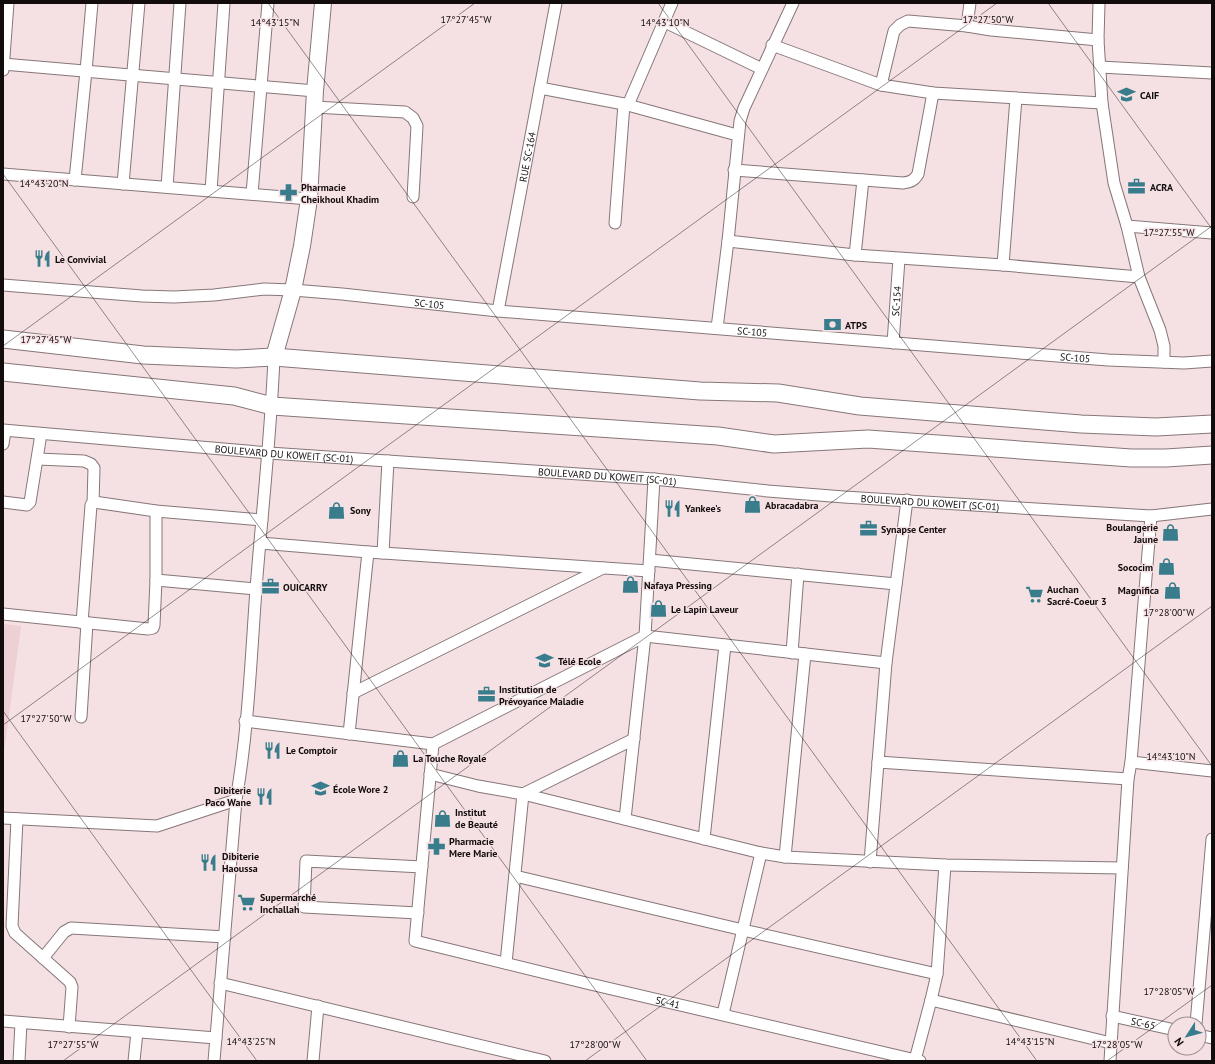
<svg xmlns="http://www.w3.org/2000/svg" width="1215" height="1064" font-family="'PT Sans',sans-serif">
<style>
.built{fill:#ecd0d3}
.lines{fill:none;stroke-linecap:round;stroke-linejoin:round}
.street-casing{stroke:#877678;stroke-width:13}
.secondary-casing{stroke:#877678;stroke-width:18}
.primary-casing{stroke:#877678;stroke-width:19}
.street{stroke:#fff;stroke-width:11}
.secondary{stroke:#fff;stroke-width:16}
.primary{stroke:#fff;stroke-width:17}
.ticks{fill:none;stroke:#120c0d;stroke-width:1;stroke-opacity:0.45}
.labels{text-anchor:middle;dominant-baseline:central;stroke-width:3;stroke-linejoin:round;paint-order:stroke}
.poi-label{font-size:10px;font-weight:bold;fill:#120c0d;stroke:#f5e1e3;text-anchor:start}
.street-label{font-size:10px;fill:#120c0d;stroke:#f5e1e3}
.ticks-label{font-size:10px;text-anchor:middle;fill:#120c0d;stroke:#f5e1e3;stroke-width:3;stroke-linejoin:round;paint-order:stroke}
</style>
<rect width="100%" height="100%" fill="#f5e1e3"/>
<polygon class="built" points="3,624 21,626 3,759"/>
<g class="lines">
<defs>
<g id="street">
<polyline points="1099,3 1098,40 1102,103 1114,183 1127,226 1139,277 1160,330 1164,346 1164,362"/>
<polyline points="665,22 762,69"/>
<polyline points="967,26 970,3"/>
<polyline points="772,45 881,85 933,93 1102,103"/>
<polyline points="3,64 315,91"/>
<polyline points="1100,67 1212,73"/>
<polyline points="3,70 8,3"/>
<polyline points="881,85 894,31 900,25 908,21 967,26 991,30 1098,40"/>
<polyline points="540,88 624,104 737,135"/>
<polyline points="628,105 672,3"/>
<polyline points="314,107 405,112 413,118 417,126 413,197"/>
<path d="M734 170 903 183C910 182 914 181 918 174L933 93"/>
<polyline points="3,174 309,199"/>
<polyline points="75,180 86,71 92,3"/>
<polyline points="123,184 139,3"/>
<polyline points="167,187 180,3"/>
<polyline points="211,191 224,3"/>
<polyline points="252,194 268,3"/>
<polyline points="615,223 624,104"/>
<polyline points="1127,226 1212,233"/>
<polyline points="728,241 855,255 1003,265 1139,277"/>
<polyline points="855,255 863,180"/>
<polyline points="1003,265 1016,98"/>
<path id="s1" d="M3 285 142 296 174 297 214 295 264 289 293 290 342 294 498 311 1108 360 1184 363 1212 361"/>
<path id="s2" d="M498 311 556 3"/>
<polyline points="717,328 728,241 740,121 744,108 793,3"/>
<path id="s3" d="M893 343 899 259"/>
<path id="s4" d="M3 430 269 453 654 479 768 491 844 497 1151 516 1212 509"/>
<polyline points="3,444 5,431"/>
<polyline points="38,459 84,461 91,464 94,468 93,504"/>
<polyline points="3,502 27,505 30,502 41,434"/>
<polyline points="260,543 368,552 649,571"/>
<polyline points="383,553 388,461"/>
<polyline points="650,560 896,584"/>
<polyline points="156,580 256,589"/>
<polyline points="3,614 148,629 153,628 154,625 156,580 156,511"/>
<polyline points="82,623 91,505 94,502 156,511 262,520"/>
<polyline points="792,653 798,574"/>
<polyline points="353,693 603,568"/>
<polyline points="81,717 87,623"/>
<polyline points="245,721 433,744 645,636 886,663"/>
<polyline points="349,734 368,552"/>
<path id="s5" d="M433 744 415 941 586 983 920 1061"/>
<polyline points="878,762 1128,779"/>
<polyline points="1131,762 1212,771"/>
<polyline points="430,774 478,786 523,794 761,853 785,857 945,865 1122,868"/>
<polyline points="3,818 157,826 236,800"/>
<polyline points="17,819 12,926 15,933 70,982 72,987 69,1027"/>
<polyline points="625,819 645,636 654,479"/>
<polyline points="704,839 725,645"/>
<polyline points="785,857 805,654"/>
<polyline points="870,862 886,663 907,500"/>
<polyline points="515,876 743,930 937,974"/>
<polyline points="418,913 304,907 306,861 422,867"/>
<polyline points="43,958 64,932 71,928 225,937"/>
<polyline points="506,963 523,794 634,739"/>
<polyline points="220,983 545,1061"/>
<polyline points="931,1000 1111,1043"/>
<polyline points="723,1014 761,853"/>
<path id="s6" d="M1112 1016 1175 1030"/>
<polyline points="3,1021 216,1038"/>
<polyline points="1196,1024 1212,839"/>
<polyline points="1199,1035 1212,1038"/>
<polyline points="915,1060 931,1000 937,974 945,865"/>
<polyline points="19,1061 21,1023"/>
<polyline points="134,1061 137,1032"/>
<path d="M214 1061 236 800C248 732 251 659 256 589 262 512 271 434 274 357"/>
<polyline points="313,1061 318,1006"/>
<polyline points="1110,1061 1128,779 1131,762 1151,516"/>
</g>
<polyline id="secondary" points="274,357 293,290 302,246 309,199 315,91 323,3"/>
<g id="primary">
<polyline points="3,339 143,355 236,359 274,357 700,391 778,393 860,406 1081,424 1156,427 1212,424"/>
<polyline points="3,372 234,396 272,406 718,436 774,444 868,439 1131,458 1166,458 1212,455"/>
</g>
</defs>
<use href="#street" class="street-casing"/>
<use href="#secondary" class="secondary-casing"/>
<use href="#primary" class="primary-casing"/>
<use href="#street" class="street"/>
<use href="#secondary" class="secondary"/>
<use href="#primary" class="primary"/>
</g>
<path class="ticks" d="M268 3 1037 1061M658 3 1212 766M1048 3 1212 229M3 174 647 1061M3 346 475 3M3 711 257 1061M3 725 997 3M63 1061 1212 226M585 1061 1212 606M1107 1061 1212 985"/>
<defs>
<symbol id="school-bare" viewBox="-9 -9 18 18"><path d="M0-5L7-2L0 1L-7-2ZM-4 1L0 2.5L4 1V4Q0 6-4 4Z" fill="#397d8c" stroke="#f5e1e3" stroke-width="2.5" paint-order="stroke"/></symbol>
<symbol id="office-bare" viewBox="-9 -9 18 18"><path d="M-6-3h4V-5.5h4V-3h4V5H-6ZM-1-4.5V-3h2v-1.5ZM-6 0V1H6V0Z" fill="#397d8c" stroke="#f5e1e3" stroke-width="2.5" paint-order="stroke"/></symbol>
<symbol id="pharmacy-bare" viewBox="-9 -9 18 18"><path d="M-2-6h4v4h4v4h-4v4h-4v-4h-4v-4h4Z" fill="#397d8c" stroke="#f5e1e3" stroke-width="2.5" paint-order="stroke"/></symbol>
<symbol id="restaurant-bare" viewBox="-9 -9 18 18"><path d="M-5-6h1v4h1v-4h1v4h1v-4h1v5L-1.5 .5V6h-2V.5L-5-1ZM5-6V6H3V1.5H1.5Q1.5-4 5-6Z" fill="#397d8c" stroke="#f5e1e3" stroke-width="2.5" paint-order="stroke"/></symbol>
<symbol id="bank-bare" viewBox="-9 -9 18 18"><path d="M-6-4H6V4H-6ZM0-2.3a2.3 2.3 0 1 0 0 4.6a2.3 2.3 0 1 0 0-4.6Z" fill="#397d8c" stroke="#f5e1e3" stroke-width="2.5" paint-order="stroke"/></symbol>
<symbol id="shop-bare" viewBox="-9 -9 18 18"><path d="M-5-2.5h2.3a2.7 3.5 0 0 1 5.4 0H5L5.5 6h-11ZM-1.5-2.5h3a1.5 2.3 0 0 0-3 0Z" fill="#397d8c" stroke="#f5e1e3" stroke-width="2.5" paint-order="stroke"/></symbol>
<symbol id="supermarket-bare" viewBox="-9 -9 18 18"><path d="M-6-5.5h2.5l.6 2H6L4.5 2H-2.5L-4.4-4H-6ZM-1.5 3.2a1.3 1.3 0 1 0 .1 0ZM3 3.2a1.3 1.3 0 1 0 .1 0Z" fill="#397d8c" stroke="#f5e1e3" stroke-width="2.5" paint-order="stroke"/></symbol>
</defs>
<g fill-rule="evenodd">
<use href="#school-bare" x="1114" y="82" width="25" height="25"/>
<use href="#office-bare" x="1124" y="174" width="25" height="25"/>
<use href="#pharmacy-bare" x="276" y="180" width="25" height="25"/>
<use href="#restaurant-bare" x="30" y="246" width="25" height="25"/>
<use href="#bank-bare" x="820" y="312" width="25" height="25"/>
<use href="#shop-bare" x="740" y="492" width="25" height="25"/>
<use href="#restaurant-bare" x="660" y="496" width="25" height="25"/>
<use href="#shop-bare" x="324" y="498" width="25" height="25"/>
<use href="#office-bare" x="856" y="516" width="25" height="25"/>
<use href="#shop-bare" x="1158" y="520" width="25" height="25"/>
<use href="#shop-bare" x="1154" y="554" width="25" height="25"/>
<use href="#shop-bare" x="618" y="572" width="25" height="25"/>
<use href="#office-bare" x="258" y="574" width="25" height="25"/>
<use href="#shop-bare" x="1160" y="578" width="25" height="25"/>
<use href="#supermarket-bare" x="1022" y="582" width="25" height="25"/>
<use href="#shop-bare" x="646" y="596" width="25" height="25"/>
<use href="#school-bare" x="532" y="648" width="25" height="25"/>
<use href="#office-bare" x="474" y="682" width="25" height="25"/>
<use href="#restaurant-bare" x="260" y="738" width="25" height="25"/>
<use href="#shop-bare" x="388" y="746" width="25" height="25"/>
<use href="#school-bare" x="308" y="776" width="25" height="25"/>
<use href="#restaurant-bare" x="252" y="784" width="25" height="25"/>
<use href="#shop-bare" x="430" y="806" width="25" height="25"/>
<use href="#pharmacy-bare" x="424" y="834" width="25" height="25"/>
<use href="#restaurant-bare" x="196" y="850" width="25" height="25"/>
<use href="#supermarket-bare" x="234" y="890" width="25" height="25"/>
</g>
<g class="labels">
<g class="poi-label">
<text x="1140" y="95">CAIF</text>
<text x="301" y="187">Pharmacie<tspan x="301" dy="12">Cheikhoul Khadim</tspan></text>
<text x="1150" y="187">ACRA</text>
<text x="55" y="259">Le Convivial</text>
<text x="845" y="325">ATPS</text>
<text x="765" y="505">Abracadabra</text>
<text x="685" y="508">Yankee's</text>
<text x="350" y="510">Sony</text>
<text x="1158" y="527" text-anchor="end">Boulangerie<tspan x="1158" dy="12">Jaune</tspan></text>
<text x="881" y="529">Synapse Center</text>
<text x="1153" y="567" text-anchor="end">Sococim</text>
<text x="644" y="585">Nafaya Pressing</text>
<text x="283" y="587">OUICARRY</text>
<text x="1047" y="589">Auchan<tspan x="1047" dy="12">Sacré-Coeur 3</tspan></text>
<text x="1159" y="590" text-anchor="end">Magnifica</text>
<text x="671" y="609">Le Lapin Laveur</text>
<text x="558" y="661">Télé Ecole</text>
<text x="499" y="689">Institution de<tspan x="499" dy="12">Prévoyance Maladie</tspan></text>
<text x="286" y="750">Le Comptoir</text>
<text x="413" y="758">La Touche Royale</text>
<text x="333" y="789">École Wore 2</text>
<text x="251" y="790" text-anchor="end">Dibiterie<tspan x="251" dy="12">Paco Wane</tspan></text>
<text x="455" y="812">Institut<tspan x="455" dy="12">de Beauté</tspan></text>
<text x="449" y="841">Pharmacie<tspan x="449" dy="12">Mere Marie</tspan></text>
<text x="222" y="856">Dibiterie<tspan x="222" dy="12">Haoussa</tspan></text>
<text x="260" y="897">Supermarché<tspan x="260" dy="12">Inchallah</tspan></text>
</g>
<g class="street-label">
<text stroke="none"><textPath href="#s2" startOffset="157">RUE SC-164</textPath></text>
<text stroke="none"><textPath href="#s3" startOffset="42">SC-154</textPath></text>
<text stroke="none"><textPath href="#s1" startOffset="428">SC-105</textPath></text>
<text stroke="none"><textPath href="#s1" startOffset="752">SC-105</textPath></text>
<text stroke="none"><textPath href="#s1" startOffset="1076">SC-105</textPath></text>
<text stroke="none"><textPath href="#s4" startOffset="282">BOULEVARD DU KOWEIT (SC-01)</textPath></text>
<text stroke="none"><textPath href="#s4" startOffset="606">BOULEVARD DU KOWEIT (SC-01)</textPath></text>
<text stroke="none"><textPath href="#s4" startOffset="930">BOULEVARD DU KOWEIT (SC-01)</textPath></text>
<text stroke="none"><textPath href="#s5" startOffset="458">SC-41</textPath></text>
<text stroke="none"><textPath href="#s6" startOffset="32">SC-65</textPath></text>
</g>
</g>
<g class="ticks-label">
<text x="466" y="23">17°27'45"W</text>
<text x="988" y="23">17°27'50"W</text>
<text x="275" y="26">14°43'15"N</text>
<text x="665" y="26">14°43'10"N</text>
<text x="44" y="187">14°43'20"N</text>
<text x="1169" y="236">17°27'55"W</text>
<text x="46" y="343">17°27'45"W</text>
<text x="1169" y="616">17°28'00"W</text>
<text x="46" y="722">17°27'50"W</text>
<text x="1171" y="760">14°43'10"N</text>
<text x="1169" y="995">17°28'05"W</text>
<text x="251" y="1045">14°43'25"N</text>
<text x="1030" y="1045">14°43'15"N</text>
<text x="73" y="1048">17°27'55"W</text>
<text x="595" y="1048">17°28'00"W</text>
<text x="1117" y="1048">17°28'05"W</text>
</g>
<rect width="1215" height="1064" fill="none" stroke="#120c0d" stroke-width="8"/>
<g transform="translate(1187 1036) rotate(234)"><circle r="19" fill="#f5e1e3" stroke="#9a8c8d"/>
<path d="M0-3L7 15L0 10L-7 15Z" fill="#397d8c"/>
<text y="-6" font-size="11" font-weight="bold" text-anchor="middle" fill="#120c0d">N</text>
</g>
</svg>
